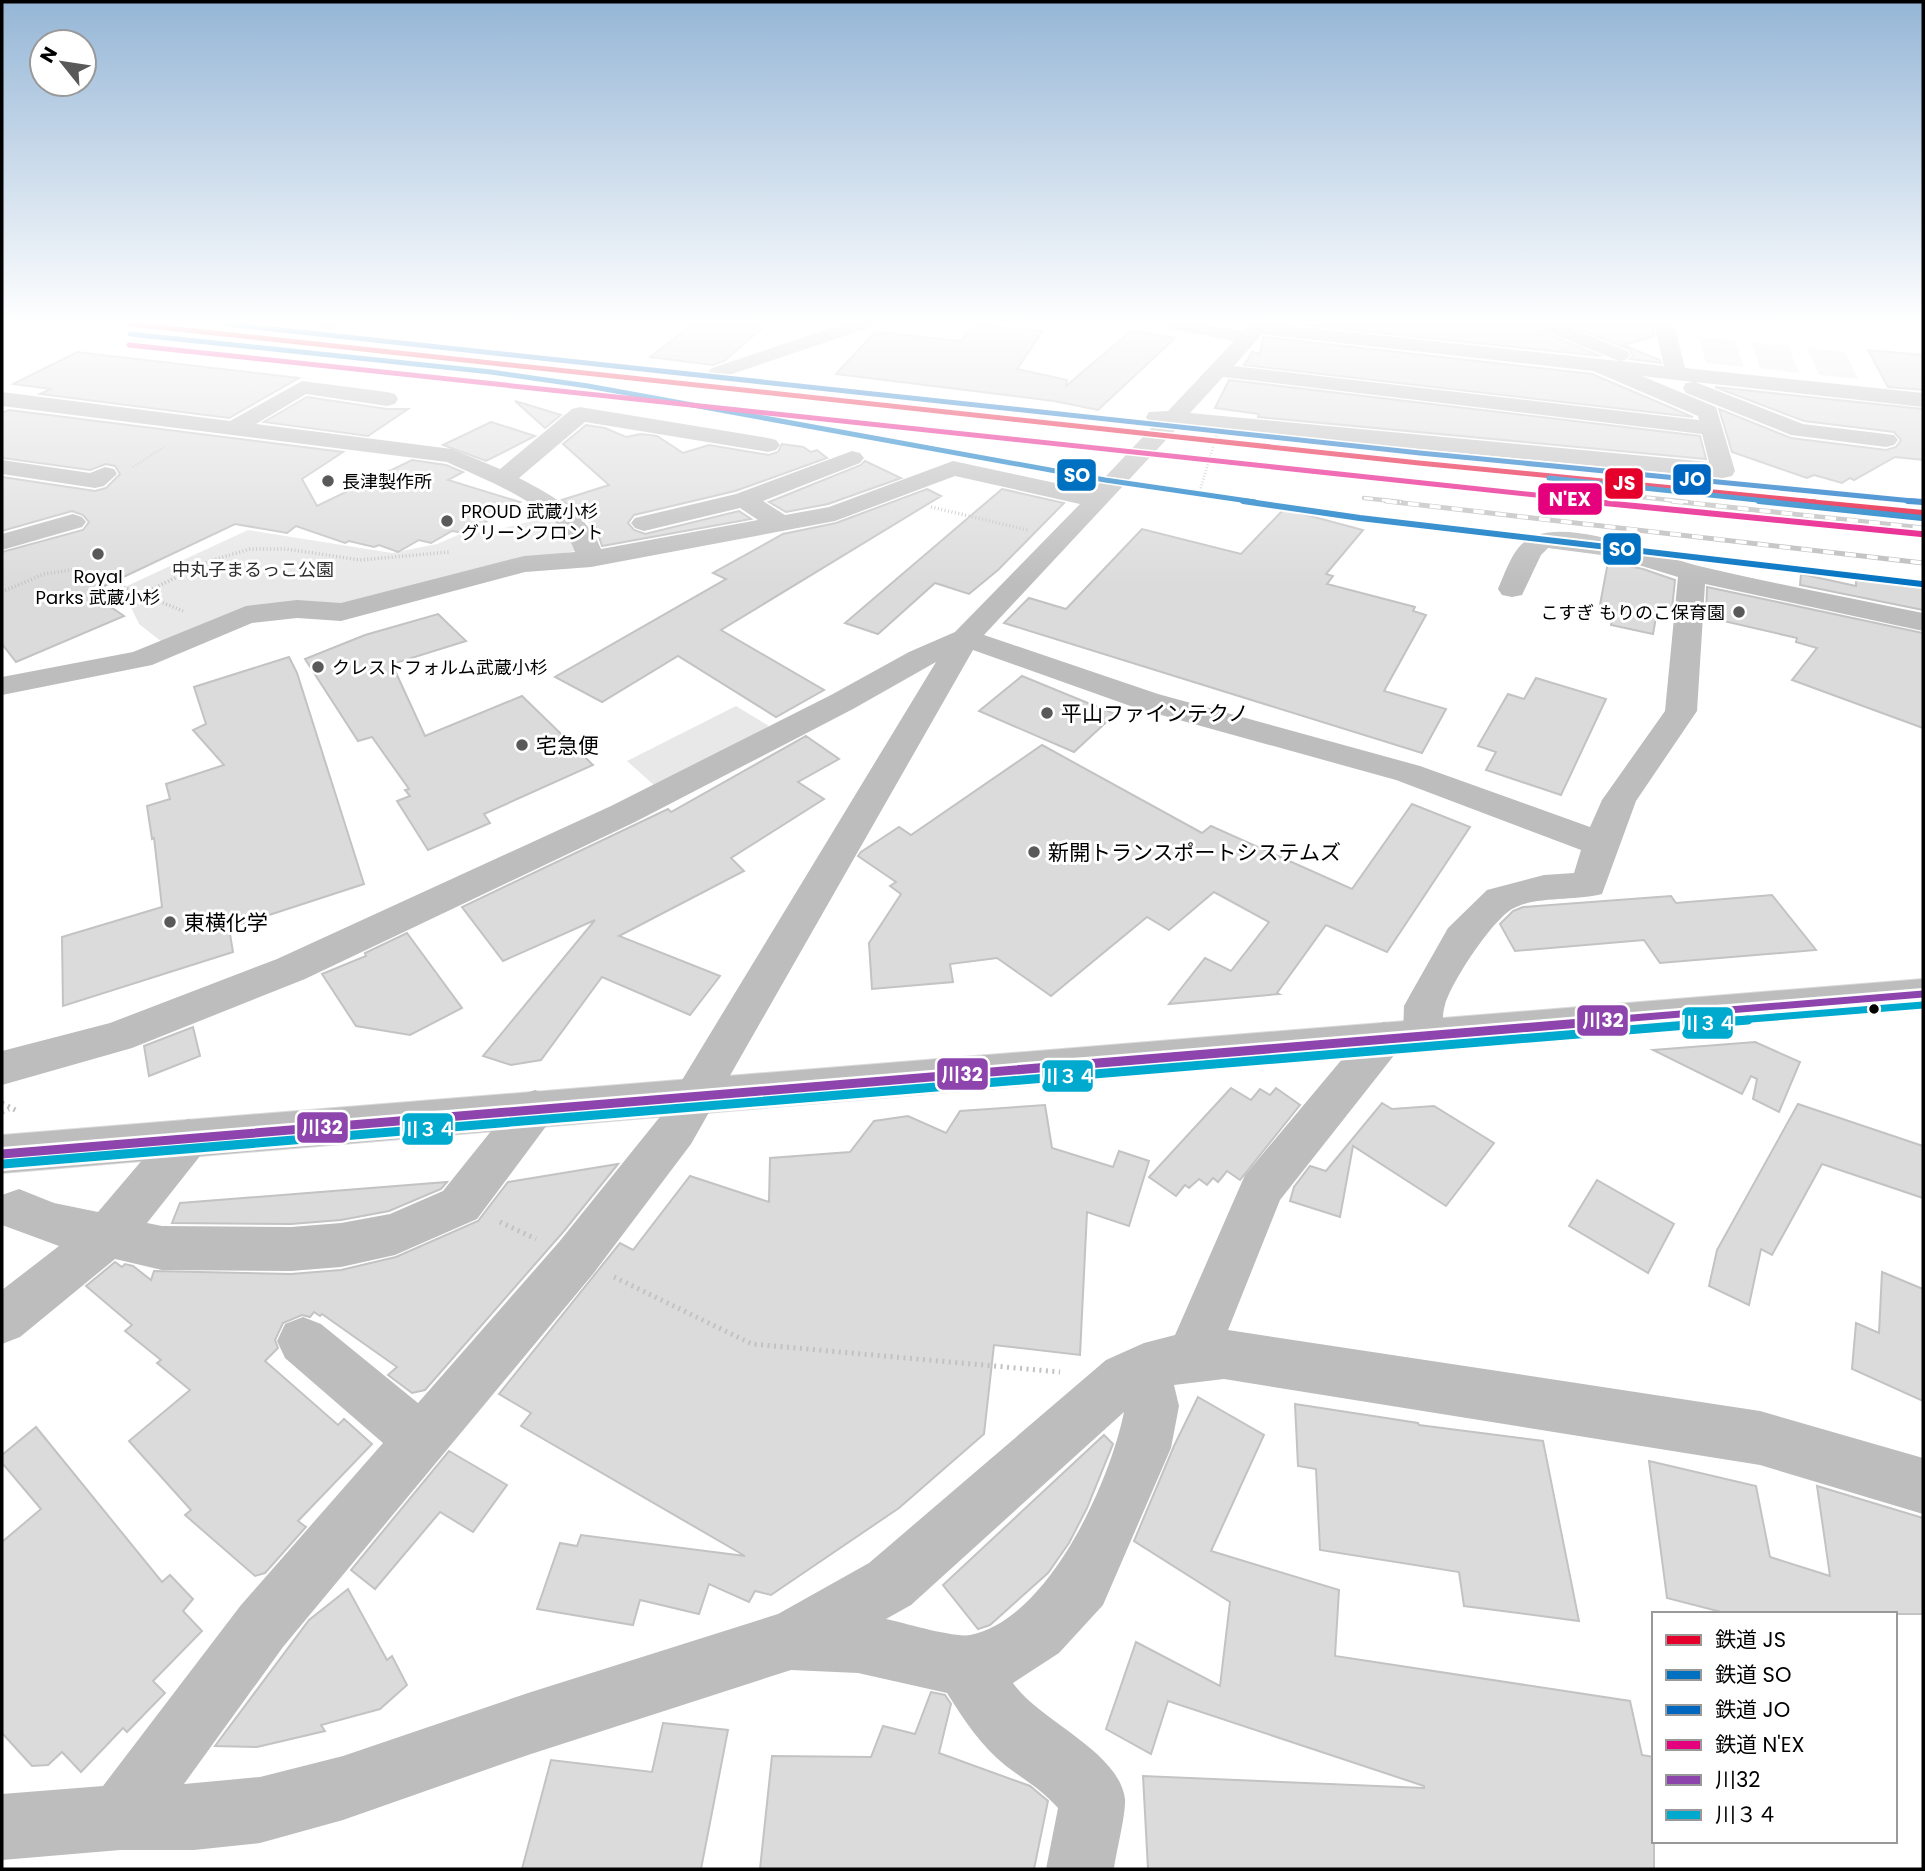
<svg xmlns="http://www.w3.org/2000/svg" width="1925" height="1871" font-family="Poppins,'Noto Sans JP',sans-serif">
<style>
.green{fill:#e8e8e8}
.building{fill:#dbdbdb;stroke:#c3c3c3;stroke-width:2}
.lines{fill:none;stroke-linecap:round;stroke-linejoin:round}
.highway-casing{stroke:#dbdbdb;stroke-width:2}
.path-far2{stroke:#c2c2c2;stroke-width:2.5;stroke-dasharray:1 2;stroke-linecap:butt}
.path-far1{stroke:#c2c2c2;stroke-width:3.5;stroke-dasharray:1 2.5;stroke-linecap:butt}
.path{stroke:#c2c2c2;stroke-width:5;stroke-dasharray:2 4.5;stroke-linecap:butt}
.minor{fill:#bdbdbd;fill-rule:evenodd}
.highway{fill:#bdbdbd;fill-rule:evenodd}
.rail-far1-casing{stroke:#bdbdbd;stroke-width:4.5}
.rail-casing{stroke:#bdbdbd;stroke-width:5}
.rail-far1{stroke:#fff;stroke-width:2.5;stroke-dasharray:9;stroke-linecap:butt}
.rail{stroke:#fff;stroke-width:3.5;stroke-dasharray:11;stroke-linecap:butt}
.path-bridge{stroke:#c2c2c2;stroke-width:2.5;stroke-dasharray:1 2;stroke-linecap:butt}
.bus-1-far1-casing{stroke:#fff;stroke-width:12}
.bus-1-casing{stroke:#fff;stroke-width:14}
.bus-2-far1-casing{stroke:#fff;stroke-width:12}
.bus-2-casing{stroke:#fff;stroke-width:14}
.bus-1-far1{stroke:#8e44ad;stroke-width:7}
.bus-1{stroke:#8e44ad;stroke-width:9}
.bus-2-far1{stroke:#00a9ce;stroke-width:7}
.bus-2{stroke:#00a9ce;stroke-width:9}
.rail-1-far1-casing{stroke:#fff;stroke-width:8}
.rail-1-casing{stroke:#fff;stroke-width:10}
.rail-2-far1-casing{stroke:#fff;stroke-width:8}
.rail-2-casing{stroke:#fff;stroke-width:10}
.rail-3-far1-casing{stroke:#fff;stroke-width:8}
.rail-3-casing{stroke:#fff;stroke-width:10}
.rail-4-far1-casing{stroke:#fff;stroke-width:8}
.rail-4-casing{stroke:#fff;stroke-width:10}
.rail-1-far1{stroke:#e4002b;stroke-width:5}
.rail-1{stroke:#e4002b;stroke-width:6}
.rail-2-far1{stroke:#0071c1;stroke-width:5}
.rail-2{stroke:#0071c1;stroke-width:6}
.rail-3-far1{stroke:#0067c0;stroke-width:5}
.rail-3{stroke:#0067c0;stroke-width:6}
.rail-4-far1{stroke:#e5007d;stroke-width:5}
.rail-4{stroke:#e5007d;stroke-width:6}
.poi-dot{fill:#595959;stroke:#fff;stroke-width:2.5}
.bus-dot{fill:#000;stroke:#fff;stroke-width:2.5}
.labels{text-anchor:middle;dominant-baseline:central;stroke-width:6;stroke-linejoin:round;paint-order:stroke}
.far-poi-label{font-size:18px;fill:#000;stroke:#fff;text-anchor:start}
.far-park-label{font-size:18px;fill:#2c2c2c;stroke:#fff}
.poi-label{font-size:21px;fill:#000;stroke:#fff;text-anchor:start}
.line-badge{stroke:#fff;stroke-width:2.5}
.badge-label{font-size:19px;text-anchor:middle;font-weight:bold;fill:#fff}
</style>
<rect width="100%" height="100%" fill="#fff"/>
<g class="green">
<polygon points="1699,337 1735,340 1744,367 1706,363"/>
<polygon points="1751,342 1788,346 1799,373 1760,368"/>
<polygon points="1807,348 1845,352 1858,379 1819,375"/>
<polygon points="547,517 567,532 575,551 512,563 338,605 321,602 162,642 139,624 127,599 116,591 248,530 392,553 437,544 458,535 493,531"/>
<polygon points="736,706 769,726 655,786 627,761"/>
</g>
<g class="building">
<polygon points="693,324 767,324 724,361 713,365 650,357"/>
<polygon points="975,324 1043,331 1017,369 1067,380 1066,386 1132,330 1175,338 1098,410 1054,401 836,374 875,332 961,341"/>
<polygon points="1294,324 1531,324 1536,330 1601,356"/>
<polygon points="1566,324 1652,324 1654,337 1623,345 1660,360 1661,363 1630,359 1633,355 1628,349"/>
<polygon points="1263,337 1592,374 1693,417 1244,365 1252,352 1260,354"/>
<polygon points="1868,350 1923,355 1923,390 1888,387"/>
<polygon points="77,352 299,378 229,418 40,394 51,389 13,384"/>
<polygon points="1229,380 1700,436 1706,459 1258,417 1259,414 1215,408"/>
<polygon points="1715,387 1923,409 1923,460 1895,457 1854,480 1850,478 1842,483 1814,475 1807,478 1732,452 1719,409 1791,438 1886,450 1896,447 1901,440 1894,432 1804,421"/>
<polygon points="307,397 387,409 408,409 368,436 264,422"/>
<polygon points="515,401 561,415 545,428"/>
<polygon points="9,410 343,452 302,479 317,506 412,460 446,465 463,472 448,480 520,502 466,533 452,531 431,543 419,540 398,552 379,545 374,547 349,541 345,543 296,526 287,533 235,524 96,590 113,601 108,605 124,616 16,662 2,644 2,552 83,530 89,522 83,515 72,511 2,531 2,477 95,491 106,488 120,474 115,466 106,464 90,470 2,458 2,413"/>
<polygon points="491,422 535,436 486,461 443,445"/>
<polygon points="586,425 605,428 626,437 641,434 657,436 683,453 709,445 769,455 778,452 782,444 803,447 811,452 817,450 827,458 735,491 634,515 628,523 634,530 645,534 739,511 751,519 602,546 596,527 562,500 609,485 563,444"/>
<polygon points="865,461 901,478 828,504 786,512 769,502 861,465"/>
<polygon points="927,489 941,496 721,630 824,690 776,717 678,656 602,702 555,677 726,579 713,573 783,534 836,523"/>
<polygon points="1002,489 1064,503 998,570 969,594 935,583 878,634 845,623"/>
<polygon points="1284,509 1363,530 1326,574 1333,576 1327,584 1415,607 1413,611 1426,615 1384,691 1446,709 1422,753 1004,623 1029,598 1066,609 1142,529 1241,554"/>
<polygon points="1608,562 1643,569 1675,580 1672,609 1658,606 1653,634 1611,625 1612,621 1603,619 1604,611 1599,610"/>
<polygon points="1801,574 1856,586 1856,574 1923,588 1923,610 1800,585"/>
<polygon points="1707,587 1923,633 1923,728 1792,680 1817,648 1796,642 1797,638 1706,617"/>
<polygon points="438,614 466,641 392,664 425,736 522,696 593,765 484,814 490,823 428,850 397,801 410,796 405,790 409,789 372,737 358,741 305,659 365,635"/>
<polygon points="289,657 297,673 364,884 229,928 233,952 63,1006 62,937 162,907 154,838 152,839 147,806 170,799 166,784 224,765 193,730 206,724 194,687"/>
<polygon points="1022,676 1115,714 1074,752 979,711"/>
<polygon points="1536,678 1606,699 1561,795 1486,770 1496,752 1478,746 1508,694 1524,699"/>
<polygon points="806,736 839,759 798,782 824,799 731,858 744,871 619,936 720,976 690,1015 602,977 541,1060 511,1065 483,1056 595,920 503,961 462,907 668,809 671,812"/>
<polygon points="1042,745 1202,833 1211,826 1352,889 1412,804 1470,827 1387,952 1326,925 1277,993 1279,994 1169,1004 1205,958 1231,971 1269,922 1214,892 1169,930 1147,917 1051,996 997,958 950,964 953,982 872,989 869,943 901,894 890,886 896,882 858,856 861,852 899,827 911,835"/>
<polygon points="1772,895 1816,950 1660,963 1644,940 1515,951 1500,924 1513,911 1523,907 1671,896 1676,903"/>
<polygon points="407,933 462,1008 410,1035 356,1026 322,974 366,956 365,953"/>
<polygon points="193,1027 200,1056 149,1076 144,1046"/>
<polygon points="1755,1042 1800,1062 1779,1112 1753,1099 1757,1079 1751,1076 1742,1094 1653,1050"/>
<polygon points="1231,1088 1251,1100 1260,1089 1270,1095 1276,1088 1300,1105 1240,1180 1227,1171 1218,1182 1213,1178 1207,1185 1199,1179 1189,1188 1185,1185 1176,1196 1149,1177"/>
<polygon points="1382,1103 1392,1109 1434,1106 1494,1143 1446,1206 1353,1146 1340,1217 1290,1201 1294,1187 1310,1166 1326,1171"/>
<polygon points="1798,1104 1923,1146 1923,1198 1822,1164 1772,1255 1761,1249 1749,1305 1709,1286 1717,1250"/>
<polygon points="1045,1105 1052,1148 1113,1167 1119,1151 1149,1161 1129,1226 1087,1212 1080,1355 994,1345 984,1434 899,1508 771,1595 755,1591 749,1602 709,1584 699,1614 640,1600 633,1625 537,1609 560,1543 577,1546 581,1535 745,1556 521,1426 531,1413 499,1394 620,1243 633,1250 690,1176 769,1202 770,1158 850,1152 874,1121 908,1116 946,1133 960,1111"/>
<polygon points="618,1164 564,1231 425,1390 412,1393 388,1375 397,1367 322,1314 320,1316 314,1312 310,1317 302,1315 283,1323 275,1340 278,1348 265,1361 338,1425 344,1419 372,1444 298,1521 306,1527 265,1573 255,1576 185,1515 191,1510 129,1441 190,1390 157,1363 161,1360 125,1331 132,1325 86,1286 115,1262 122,1267 125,1264 133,1266 151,1280 154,1271 291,1274 341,1270 396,1257 478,1221 508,1182"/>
<polygon points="1597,1180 1674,1224 1648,1273 1569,1226"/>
<polygon points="447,1182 441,1189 389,1211 341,1220 291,1224 172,1223 180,1203"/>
<polygon points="1882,1272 1923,1289 1923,1401 1852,1369 1856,1323 1879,1333"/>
<polygon points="1198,1397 1264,1435 1211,1551 1339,1590 1335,1656 1630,1701 1642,1755 1654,1757 1654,1869 1148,1869 1143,1776 1424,1788 1424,1786 1168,1701 1151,1754 1106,1729 1136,1642 1220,1686 1230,1602 1134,1541 1174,1446"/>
<polygon points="1295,1404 1418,1423 1419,1425 1543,1441 1579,1621 1464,1606 1459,1572 1320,1550 1316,1469 1298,1466"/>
<polygon points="36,1427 162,1582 170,1575 193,1599 183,1611 202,1631 153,1681 165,1693 127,1732 123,1728 81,1772 62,1752 48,1765 32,1766 2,1733 2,1542 41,1509 2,1463 2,1455"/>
<polygon points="1104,1435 1113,1444 1087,1508 1069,1543 1048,1573 990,1625 978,1629 943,1585"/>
<polygon points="449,1451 507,1485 473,1532 440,1512 375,1589 351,1570"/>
<polygon points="1649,1461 1756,1486 1770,1557 1830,1576 1817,1486 1923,1518 1923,1614 1729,1614 1667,1598"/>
<polygon points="348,1589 387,1660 392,1656 407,1685 380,1709 321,1725 325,1731 257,1747 215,1746 309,1620"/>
<polygon points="931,1692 945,1695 951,1704 939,1753 1030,1786 1048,1801 1034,1869 760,1869 772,1756 871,1757 883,1726 915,1734"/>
<polygon points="663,1723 728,1730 701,1869 522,1869 551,1760 652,1772"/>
</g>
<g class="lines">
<defs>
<polygon id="highway" points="1923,979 1923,1009 2,1173 2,1135"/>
</defs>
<use href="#highway" class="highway-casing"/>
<g class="path-far2">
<polyline points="133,467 164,447"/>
<polyline points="1148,486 1199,494"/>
</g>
<g class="path-far1">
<polyline points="931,507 1028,530"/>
<polyline points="2,592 44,574 79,569 183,611"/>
<polyline points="146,592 210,561 250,549 286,549 360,560 449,552"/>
</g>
<g class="path">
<polyline points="2,1103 19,1112"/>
<polyline points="2,1112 9,1109"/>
<polyline points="500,1222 536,1239"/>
<polyline points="614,1277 752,1344 1060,1372"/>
</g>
<g class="minor">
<polygon points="317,324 341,324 331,330 320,328"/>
<polygon points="843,324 871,324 868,328 726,376 712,376 708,372 712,368"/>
<path d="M1164 324H1204L1243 331 1250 324H1272L1619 361 1537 328 1534 324H1560L1627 351 1630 355 1627 359 1621 361 1664 366 1654 324H1674L1685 368 1923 393V407L1695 382 1803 424 1894 435 1898 440 1894 445 1886 447 1791 435 1686 393 1683 388 1686 383 1694 382 1642 376 1716 407 1735 471 1732 476 1723 478 1179 426 984 635 1158 694 1420 766 1590 827 1602 800 1665 711 1678 577 1609 556 1548 548 1541 555 1522 595 1512 597 1502 595 1498 589C1507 569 1514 542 1537 535 1581 521 1659 557 1703 567 1776 584 1850 598 1923 613V631L1705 584 1697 711 1636 801 1602 894C1577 901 1533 896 1512 909 1491 922 1452 981 1445 1005 1440 1020 1447 1030 1439 1046L1424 1051 1409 1046 1405 1038 1399 1049 1280 1200 1228 1330 1760 1411 1923 1458V1514L1760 1465 1224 1379 1174 1385 1179 1406 1171 1448 1103 1605 1059 1653 1013 1683C1039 1721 1119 1751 1125 1799 1126 1814 1116 1853 1114 1869H1046L1058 1808C1041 1789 1026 1781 1006 1766 981 1746 964 1720 947 1693L858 1673 791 1670 528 1755 343 1820 260 1843 194 1850H120L2 1860V1794L103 1786 241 1605 383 1443 285 1358 277 1341 285 1324 303 1317 321 1324 418 1403 559 1242 659 1118 936 662 853 709 635 822 305 979 132 1048 2 1085V1051L110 1023 277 959 611 806 831 695 909 652 955 632 1080 504 955 476 835 521 591 567 525 572 341 621 297 618 252 623 152 665 2 695V677L133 652 246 606 297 600 341 603 524 556 575 552C560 507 487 481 447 462L2 406V392L230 421 302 381 387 392 395 394 398 399 395 404 387 406 306 394 256 424 452 449 500 469 572 409 580 407 768 438 776 440 780 445 776 450 768 452 585 422 519 478C551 495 587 513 601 549L758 520 740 508 644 531 635 528 631 523 635 518 736 494 852 451 860 453 864 458 860 463 763 501 785 515 829 507 953 461 1092 491 1156 423 1149 422 1146 417 1149 412 1168 411 1234 341 1167 328ZM1262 334 1593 371 1698 416 1699 420 1234 366ZM1223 377 1702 434 1709 462 1190 413ZM973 650 1136 708 1396 780 1581 850 1574 873 1544 875 1487 890 1448 928 1410 995 1404 1006 1403 1035 1399 1027 1384 1022 1369 1027 1245 1175 1175 1335 1144 1343 1106 1360 869 1563 778 1614 528 1693 343 1756 260 1777 184 1784 283 1647 593 1274 691 1144ZM1124 1412C1110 1482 1048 1620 970 1635 954 1638 905 1623 886 1619L911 1605Z"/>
<polygon points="2,460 90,473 105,467 114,469 117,474 104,486 95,488 2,474"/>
<polygon points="73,514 82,517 86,522 82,527 2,550 2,534"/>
<polygon points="535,1090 550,1095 557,1108 550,1121 477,1219 395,1255 341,1267 291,1271 162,1270 115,1259 20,1337 2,1344 2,1290 59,1246 2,1225 2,1195 19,1189 54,1203 98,1212 172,1125 188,1119 204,1125 210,1138 204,1151 147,1223 162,1226 291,1227 341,1223 390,1214 443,1191 520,1095"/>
</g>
<use href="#highway" class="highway"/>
<defs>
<g id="rail-far1">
<polyline points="1557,488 1688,502"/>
<polyline points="1364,498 1401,502"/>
</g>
<g id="rail">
<polyline points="1386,501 1923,563"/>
<polyline points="1672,501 1923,528"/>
</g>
</defs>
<use href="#rail-far1" class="rail-far1-casing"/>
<use href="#rail" class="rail-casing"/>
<use href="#rail-far1" class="rail-far1"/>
<use href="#rail" class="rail"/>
<polyline class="path-bridge" points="1199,494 1221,420"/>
<defs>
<polyline id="bus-1-far1" points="1596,1021 1923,994"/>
<polyline id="bus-1" points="2,1154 1617,1020"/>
<polyline id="bus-2-far1" points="1726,1021 1923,1005"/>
<polyline id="bus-2" points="3,1164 1748,1020"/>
</defs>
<use href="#bus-1-far1" class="bus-1-far1-casing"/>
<use href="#bus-1" class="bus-1-casing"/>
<use href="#bus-2-far1" class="bus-2-far1-casing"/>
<use href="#bus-2" class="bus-2-casing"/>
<use href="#bus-1-far1" class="bus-1-far1"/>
<use href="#bus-1" class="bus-1"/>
<use href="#bus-2-far1" class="bus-2-far1"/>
<use href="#bus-2" class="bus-2"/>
<defs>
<polyline id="rail-1-far1" points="131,324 1419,463 1815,502"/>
<polyline id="rail-1" points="1798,501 1923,513"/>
<g id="rail-2-far1">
<polyline points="130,334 491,372 588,386 1105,480 1255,502"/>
<polyline points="1549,478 1776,502"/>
</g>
<g id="rail-2">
<polyline points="1243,501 1360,518 1922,584"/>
<polyline points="1759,501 1922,518"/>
</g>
<polyline id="rail-3-far1" points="226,324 1420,453 1923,502"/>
<polyline id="rail-3" points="1908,501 1923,502"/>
<polyline id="rail-4-far1" points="129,345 1602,502"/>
<polyline id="rail-4" points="1584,501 1921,534"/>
</defs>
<use href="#rail-1-far1" class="rail-1-far1-casing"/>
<use href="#rail-1" class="rail-1-casing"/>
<use href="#rail-2-far1" class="rail-2-far1-casing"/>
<use href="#rail-2" class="rail-2-casing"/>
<use href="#rail-3-far1" class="rail-3-far1-casing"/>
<use href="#rail-3" class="rail-3-casing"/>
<use href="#rail-4-far1" class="rail-4-far1-casing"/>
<use href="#rail-4" class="rail-4-casing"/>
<use href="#rail-1-far1" class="rail-1-far1"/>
<use href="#rail-1" class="rail-1"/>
<use href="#rail-2-far1" class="rail-2-far1"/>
<use href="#rail-2" class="rail-2"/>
<use href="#rail-3-far1" class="rail-3-far1"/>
<use href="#rail-3" class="rail-3"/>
<use href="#rail-4-far1" class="rail-4-far1"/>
<use href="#rail-4" class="rail-4"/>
</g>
<linearGradient id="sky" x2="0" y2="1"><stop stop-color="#95b6d6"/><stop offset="0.55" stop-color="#fff"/><stop offset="1" stop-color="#fff" stop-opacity="0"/></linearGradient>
<rect width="1925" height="586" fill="url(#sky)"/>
<g class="poi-dot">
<circle cx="328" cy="481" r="7"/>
<circle cx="447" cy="521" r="7"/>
<circle cx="98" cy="554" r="7"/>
<circle cx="1739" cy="612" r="7"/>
<circle cx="318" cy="667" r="7"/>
<circle cx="1047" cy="713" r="7"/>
<circle cx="522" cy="745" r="7"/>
<circle cx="1034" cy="852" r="7"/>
<circle cx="170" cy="922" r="7"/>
</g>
<circle class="bus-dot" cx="1874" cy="1009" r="6"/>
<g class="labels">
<g class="far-poi-label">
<text x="342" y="481">長津製作所</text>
<text x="461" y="511">PROUD 武蔵小杉<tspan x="461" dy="21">グリーンフロント</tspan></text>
<text x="98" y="576" text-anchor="middle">Royal<tspan x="98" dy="21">Parks 武蔵小杉</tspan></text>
<text x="1725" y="612" text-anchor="end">こすぎ もりのこ保育園</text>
<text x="332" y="667">クレストフォルム武蔵小杉</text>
</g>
<g class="far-park-label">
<text x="253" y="569">中丸子まるっこ公園</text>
</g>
<g class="poi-label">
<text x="1061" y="713">平山ファインテクノ</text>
<text x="536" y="745">宅急便</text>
<text x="1048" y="852">新開トランスポートシステムズ</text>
<text x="184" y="922">東横化学</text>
</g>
</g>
<g class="line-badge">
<rect x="1056" y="458" width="41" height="34" rx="7" fill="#0071c1"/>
<rect x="1672" y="463" width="40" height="33" rx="7" fill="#0067c0"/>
<rect x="1604" y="467" width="40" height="33" rx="7" fill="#e4002b"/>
<rect x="1537" y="482" width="66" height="34" rx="7" fill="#e5007d"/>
<rect x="1602" y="532" width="40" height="34" rx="7" fill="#0071c1"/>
<rect x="1576" y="1004" width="53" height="33" rx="7" fill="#8e44ad"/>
<rect x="1681" y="1006" width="53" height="34" rx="7" fill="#00a9ce"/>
<rect x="936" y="1057" width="53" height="34" rx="7" fill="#8e44ad"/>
<rect x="1041" y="1059" width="53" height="34" rx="7" fill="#00a9ce"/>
<rect x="296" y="1111" width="53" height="33" rx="7" fill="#8e44ad"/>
<rect x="401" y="1112" width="53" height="34" rx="7" fill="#00a9ce"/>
</g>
<g class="badge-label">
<text x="1077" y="482">SO</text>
<text x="1692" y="486">JO</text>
<text x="1624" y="490">JS</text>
<text x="1570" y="506">N'EX</text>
<text x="1622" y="556">SO</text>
<text x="1603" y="1027">川32</text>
<text x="1708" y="1030">川３４</text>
<text x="962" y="1081">川32</text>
<text x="1068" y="1083">川３４</text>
<text x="322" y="1134">川32</text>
<text x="428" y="1136">川３４</text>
</g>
<rect width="1925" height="1871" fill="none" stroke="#000000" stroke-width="7"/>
<rect x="1652" y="1612" width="245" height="231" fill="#ffffff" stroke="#999999" stroke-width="2"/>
<rect x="1666" y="1635" width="35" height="10" fill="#e4002b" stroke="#999999" stroke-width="2"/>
<text x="1715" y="1647" font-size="21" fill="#000000">鉄道 JS</text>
<rect x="1666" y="1670" width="35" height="10" fill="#0071c1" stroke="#999999" stroke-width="2"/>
<text x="1715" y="1682" font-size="21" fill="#000000">鉄道 SO</text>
<rect x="1666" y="1705" width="35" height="10" fill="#0067c0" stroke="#999999" stroke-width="2"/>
<text x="1715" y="1717" font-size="21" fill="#000000">鉄道 JO</text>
<rect x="1666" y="1740" width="35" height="10" fill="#e5007d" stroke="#999999" stroke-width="2"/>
<text x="1715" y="1752" font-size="21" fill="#000000">鉄道 N'EX</text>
<rect x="1666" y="1775" width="35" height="10" fill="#8e44ad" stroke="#999999" stroke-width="2"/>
<text x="1715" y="1787" font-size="21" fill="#000000">川32</text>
<rect x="1666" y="1810" width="35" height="10" fill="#00a9ce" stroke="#999999" stroke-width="2"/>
<text x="1715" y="1822" font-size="21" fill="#000000">川３４</text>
<g transform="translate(63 63) rotate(300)"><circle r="33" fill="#ffffff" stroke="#999999" stroke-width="2"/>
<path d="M0-5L12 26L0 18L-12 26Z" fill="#595959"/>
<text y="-10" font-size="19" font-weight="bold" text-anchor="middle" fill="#000000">N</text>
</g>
</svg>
